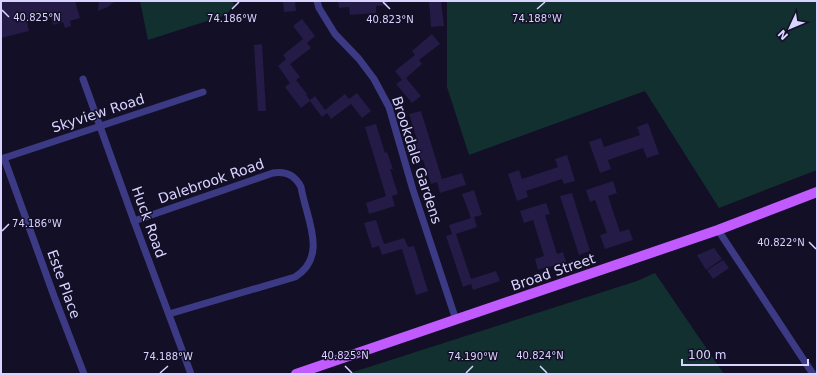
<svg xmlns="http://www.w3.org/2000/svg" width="818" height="375" font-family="'DejaVu Sans',sans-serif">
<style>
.green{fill:#12302f}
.building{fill:#241b47}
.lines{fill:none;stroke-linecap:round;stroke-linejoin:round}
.minor{stroke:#3d3a85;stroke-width:7}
.primary{stroke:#c25bff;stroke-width:10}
.ticks{fill:none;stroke:#d9d4ff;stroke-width:1.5}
.labels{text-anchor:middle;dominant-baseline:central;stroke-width:3;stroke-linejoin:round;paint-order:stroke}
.street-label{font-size:14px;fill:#d9d4ff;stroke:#130f26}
.ticks-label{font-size:10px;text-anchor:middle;fill:#d9d4ff;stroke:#130f26;stroke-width:3;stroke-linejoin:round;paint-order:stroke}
</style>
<rect width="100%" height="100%" fill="#130f26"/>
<g class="green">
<polygon points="140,1 233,1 234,5 226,15 148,40"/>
<polygon points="447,1 817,1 817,170 719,208 645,91 469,155 447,87"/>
<polygon points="655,273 724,374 347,374 637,281"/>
</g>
<g class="building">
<polygon points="1,1 75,1 80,18 70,21 71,26 65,28 63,22 53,25 51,16 27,22 29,31 1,38"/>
<polygon points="99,1 115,1 108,7 98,11"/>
<polygon points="283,1 295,1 296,11 284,12"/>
<polygon points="338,1 350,1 350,2 387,1 387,5 376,6 376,13 350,15 349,7 339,8"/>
<polygon points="429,1 441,1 444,26 431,27"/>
<polygon points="302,19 315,36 307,43 311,48 290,64 300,77 296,80 307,94 306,95 310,100 315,96 325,110 345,94 349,99 357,93 371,111 362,118 351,104 331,119 327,113 322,117 310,101 301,108 285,87 290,83 278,66 286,59 283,55 303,39 293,26"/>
<polygon points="432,34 440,44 419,60 422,64 406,78 421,96 412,103 396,84 402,80 395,71 415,55 412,51"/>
<polygon points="262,44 266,111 258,111 254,45"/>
<polygon points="421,111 442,179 462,173 466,185 440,193 437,182 431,184 423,160 421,160 416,144 418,143 409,114"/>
<polygon points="648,123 659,154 647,158 643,148 608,160 611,169 600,173 589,142 601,138 604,147 640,135 637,127"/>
<polygon points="376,124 385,153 387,152 393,169 390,169 398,194 392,196 395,206 369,214 366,203 386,196 365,127"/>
<polygon points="567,155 575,181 564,184 562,179 526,191 528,197 517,201 508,174 519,170 522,179 558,167 555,159"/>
<polygon points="613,181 617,193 608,196 620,232 629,229 633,240 605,249 600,235 607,233 595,200 590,202 586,190"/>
<polygon points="474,190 482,215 474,217 477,227 456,234 471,279 496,271 500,281 473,290 471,284 463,287 446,236 452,234 449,225 471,218 462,194"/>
<polygon points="572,193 590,251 579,255 560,196"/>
<polygon points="546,203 550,214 545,215 557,254 563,252 566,262 538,270 535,259 544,256 533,220 524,223 520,211"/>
<polygon points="376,220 384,244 404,238 408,247 414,246 428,291 416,295 402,249 382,255 379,246 372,248 364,223"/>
<polygon points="714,248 722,259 706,270 697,255"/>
<polygon points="723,260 729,268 713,279 707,270"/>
</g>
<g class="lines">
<g class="minor">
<polyline points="317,1 319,8 335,34 359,59 374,79 389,107 413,190 456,320"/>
<polyline points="83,79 134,221 191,374"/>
<polyline points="4,158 54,296 84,374"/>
<polyline points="1,159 203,92"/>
<path d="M134 221 273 173C286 171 295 175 301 187 306 218 329 256 295 277L169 314"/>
<polyline points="718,230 813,374"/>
</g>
<polyline class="primary" points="296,374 718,230 817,192"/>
</g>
<path class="ticks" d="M383 2 390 9M232 9 239 2M537 9 545 2M2 10 9 17M2 231 9 224M809 242 816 249M345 366 352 373M540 366 547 373M160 373 168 366M466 373 473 366"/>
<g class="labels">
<g class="street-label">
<text transform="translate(98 113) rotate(-18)">Skyview Road</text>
<text transform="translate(417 160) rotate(72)">Brookdale Gardens</text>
<text transform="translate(211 181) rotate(-19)">Dalebrook Road</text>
<text transform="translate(149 222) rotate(70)">Huck Road</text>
<text transform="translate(553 272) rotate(-19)">Broad Street</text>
<text transform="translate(64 284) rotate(70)">Este Place</text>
</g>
</g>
<g class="ticks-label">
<text x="37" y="21">40.825°N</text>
<text x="232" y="22">74.186°W</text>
<text x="537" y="22">74.188°W</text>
<text x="390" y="23">40.823°N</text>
<text x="37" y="227">74.186°W</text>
<text x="781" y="246">40.822°N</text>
<text x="345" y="359">40.825°N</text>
<text x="540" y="359">40.824°N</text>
<text x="168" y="360">74.188°W</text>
<text x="473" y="360">74.190°W</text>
</g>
<rect width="818" height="375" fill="none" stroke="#d9d4ff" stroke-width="4"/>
<g transform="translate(790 28) rotate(226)" stroke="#130f26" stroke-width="3" paint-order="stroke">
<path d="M0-3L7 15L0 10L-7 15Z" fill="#d9d4ff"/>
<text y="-6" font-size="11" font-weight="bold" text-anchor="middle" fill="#d9d4ff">N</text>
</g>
<path d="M682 359v6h126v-6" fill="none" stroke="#d9d4ff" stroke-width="2"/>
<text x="688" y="359" font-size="12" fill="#d9d4ff" stroke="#130f26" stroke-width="3" paint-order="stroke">100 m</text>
</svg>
